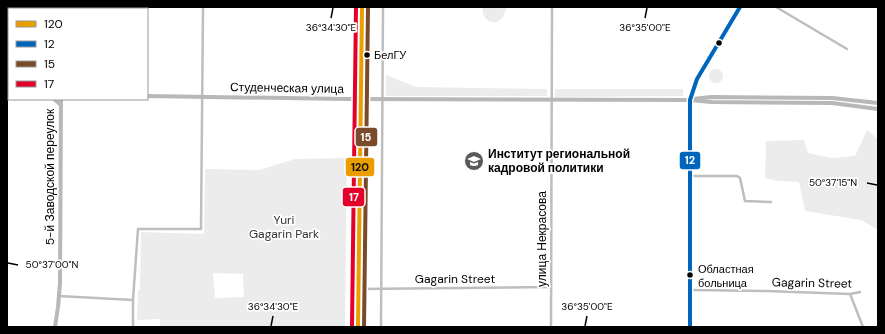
<svg xmlns="http://www.w3.org/2000/svg" width="885" height="334" font-family="'DM Sans',sans-serif">
<style>
.green{fill:#ececec;fill-rule:evenodd}
.lines{fill:none;stroke-linecap:round;stroke-linejoin:round}
.primary-casing{stroke:#dbdbdb;stroke-width:6}
.street{stroke:#bebebe;stroke-width:2.5}
.secondary{stroke:#b8b8b8;stroke-width:4}
.primary{stroke:#bebebe;stroke-width:4.5}
.bus-1-casing{stroke:#fff;stroke-width:7}
.bus-2-casing{stroke:#fff;stroke-width:7}
.bus-3-casing{stroke:#fff;stroke-width:7}
.bus-4-casing{stroke:#fff;stroke-width:7}
.bus-1{stroke:#eb9e00;stroke-width:4}
.bus-2{stroke:#0065bd;stroke-width:4}
.bus-3{stroke:#7a4b2a;stroke-width:4}
.bus-4{stroke:#e4002b;stroke-width:4}
.ticks{fill:none;stroke:#000;stroke-width:1.5}
.bus-dot{fill:#000;stroke:#fff;stroke-width:1.5}
.labels{text-anchor:middle;dominant-baseline:central;stroke-width:3.5;stroke-linejoin:round;paint-order:stroke}
.bus-label{font-size:11px;fill:#000;stroke:#fff;text-anchor:start}
.street-label{font-size:12px;fill:#000;stroke:#fff}
.poi-label{font-size:12px;font-weight:bold;fill:#000;stroke:#fff;text-anchor:start}
.park-label{font-size:12px;fill:#333;stroke:#fff}
.ticks-label{font-size:10px;text-anchor:middle;fill:#000;stroke:#fff;stroke-width:3.5;stroke-linejoin:round;paint-order:stroke}
.line-badge{stroke:#fff;stroke-width:1.5}
.badge-label{font-size:11px;text-anchor:middle;font-weight:bold;fill:#fff}
.pale-badge-label{font-size:11px;text-anchor:middle;font-weight:bold;fill:#111}
</style>
<rect width="100%" height="100%" fill="#fff"/>
<g class="green">
<path d="M483 7H507C505 11 504 16 501 19 492 28 480 17 483 7Z"/>
<circle cx="716" cy="76" r="7"/>
<polygon points="386,75 416,87 547,89 547,96 386,96"/>
<polygon points="555,89 683,89 683,96 555,97"/>
<polygon points="867,130 878,139 878,229 875,228 861,220 805,211 799,182 777,181 765,178 766,141 804,140 808,153 831,158 855,156"/>
<path d="M347 158 345 327H160V319L137 320 138 291 140 289 141 232 204 234 205 169 259 170 295 159ZM213 273 243 274 244 297 215 298Z"/>
</g>
<g class="lines">
<defs>
<polyline id="primary" points="358,327 362,7"/>
</defs>
<use href="#primary" class="primary-casing"/>
<g class="street">
<polyline points="776,7 847,49"/>
<polyline points="689,176 737,176 740,178 745,201 771,202"/>
<polyline points="359,289 551,287"/>
<polyline points="691,290 767,291 850,294 860,292"/>
<polyline points="850,294 863,327"/>
<polyline points="59,296 133,300"/>
<polyline points="133,327 133,300 138,229 201,229 203,7"/>
<polyline points="381,327 383,7"/>
<polyline points="551,327 552,7"/>
</g>
<g class="secondary">
<polyline points="7,94 9,94"/>
<polyline points="147,96 348,99 690,100 711,102 832,103 878,109"/>
<polyline points="54,99 61,105"/>
<polyline points="693,99 711,97 832,98 878,103"/>
<polyline points="55,327 58,307 60,283 61,99"/>
<polyline points="690,327 689,176 690,100 697,79 740,7"/>
</g>
<use href="#primary" class="primary"/>
<defs>
<polyline id="bus-1" points="358,327 362,7"/>
<polyline id="bus-2" points="690,327 690,100 697,79 740,7"/>
<polyline id="bus-3" points="364,327 368,7"/>
<polyline id="bus-4" points="352,327 356,7"/>
</defs>
<use href="#bus-1" class="bus-1-casing"/>
<use href="#bus-2" class="bus-2-casing"/>
<use href="#bus-3" class="bus-3-casing"/>
<use href="#bus-4" class="bus-4-casing"/>
<use href="#bus-1" class="bus-1"/>
<use href="#bus-2" class="bus-2"/>
<use href="#bus-3" class="bus-3"/>
<use href="#bus-4" class="bus-4"/>
</g>
<path class="ticks" d="M331 18 333 8M645 18 647 8M867 183 877 185M8 263 18 265M271 326 273 316M585 326 587 316"/>
<defs>
<symbol id="university-disc" viewBox="-11 -11 22 22"><circle r="9.5" fill="#595959" stroke="#fff"/><path d="M0-5L7-2L0 1L-7-2ZM-4 1L0 2.5L4 1V4Q0 6-4 4Z" fill="#fff"/></symbol>
</defs>
<g fill-rule="evenodd">
<use href="#university-disc" x="463" y="150" width="22" height="22"/>
</g>
<g class="bus-dot">
<circle cx="719" cy="43" r="3.5"/>
<circle cx="367" cy="55" r="3.5"/>
<circle cx="690" cy="275" r="3.5"/>
</g>
<g class="labels">
<g class="bus-label">
<text x="374" y="55">БелГУ</text>
<text x="698" y="269">Областная<tspan x="698" dy="14">больница</tspan></text>
</g>
<g class="street-label">
<text transform="translate(287 88) rotate(1)">Студенческая улица</text>
<text transform="translate(50 177) rotate(-90)">5-й Заводской переулок</text>
<text transform="translate(542 239) rotate(-90)">улица Некрасова</text>
<text x="455" y="279">Gagarin Street</text>
<text transform="translate(812 283) rotate(1)">Gagarin Street</text>
</g>
<g class="poi-label">
<text x="488" y="154">Институт региональной<tspan x="488" dy="14">кадровой политики</tspan></text>
</g>
<g class="park-label">
<text x="284" y="220">Yuri<tspan x="284" dy="14">Gagarin Park</tspan></text>
</g>
</g>
<g class="ticks-label">
<text x="331" y="31">36°34'30"E</text>
<text x="645" y="31">36°35'00"E</text>
<text x="833" y="186">50°37'15"N</text>
<text x="52" y="268">50°37'00"N</text>
<text x="273" y="310">36°34'30"E</text>
<text x="587" y="310">36°35'00"E</text>
</g>
<g class="line-badge">
<rect x="355" y="127" width="23" height="20" rx="4" fill="#7a4b2a"/>
<rect x="679" y="151" width="22" height="19" rx="4" fill="#0065bd"/>
<rect x="345" y="157" width="30" height="20" rx="4" fill="#eb9e00"/>
<rect x="342" y="187" width="23" height="20" rx="4" fill="#e4002b"/>
</g>
<g class="badge-label">
<text x="366" y="141">15</text>
<text x="690" y="164">12</text>
<text x="354" y="201">17</text>
</g>
<g class="pale-badge-label">
<text x="360" y="171">120</text>
</g>
<rect width="885" height="334" fill="none" stroke="#000000" stroke-width="16"/>
<rect x="8" y="8" width="140" height="92" fill="#ffffff" stroke="#999999"/>
<rect x="16" y="21" width="20" height="6" fill="#eb9e00" stroke="#999999"/>
<text x="44" y="28" font-size="12" fill="#000000">120</text>
<rect x="16" y="41" width="20" height="6" fill="#0065bd" stroke="#999999"/>
<text x="44" y="48" font-size="12" fill="#000000">12</text>
<rect x="16" y="61" width="20" height="6" fill="#7a4b2a" stroke="#999999"/>
<text x="44" y="68" font-size="12" fill="#000000">15</text>
<rect x="16" y="81" width="20" height="6" fill="#e4002b" stroke="#999999"/>
<text x="44" y="88" font-size="12" fill="#000000">17</text>
</svg>
